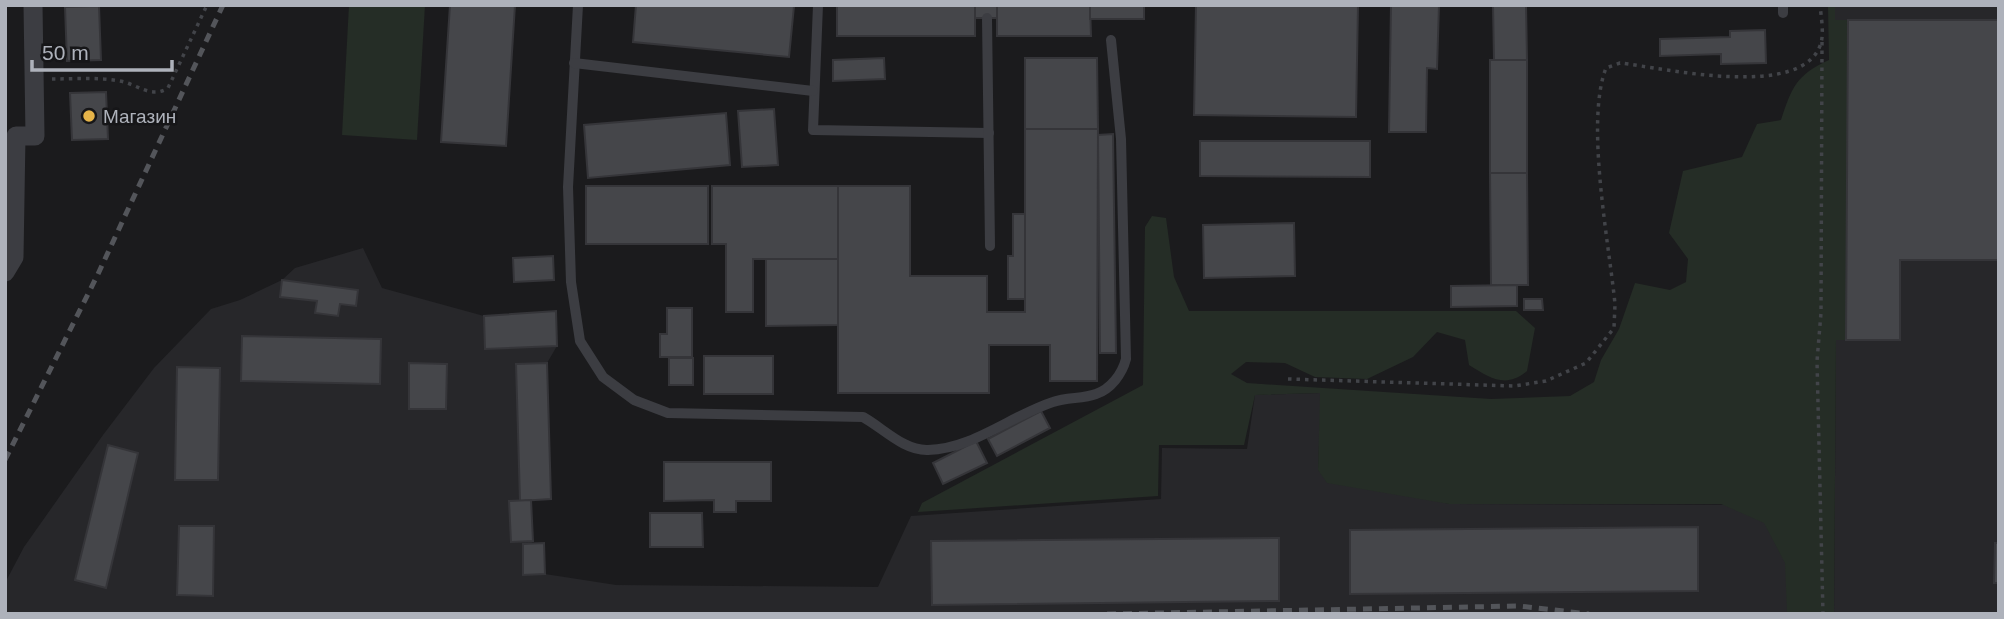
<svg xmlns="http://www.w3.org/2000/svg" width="2004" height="619" font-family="Arial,sans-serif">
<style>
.built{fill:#27272a}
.green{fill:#252d26}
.building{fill:#45464a;stroke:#353539;stroke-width:2}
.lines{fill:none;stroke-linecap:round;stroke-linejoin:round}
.path{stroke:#424449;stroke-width:3.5;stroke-dasharray:3.5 5;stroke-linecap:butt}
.service{stroke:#3c3d42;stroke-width:10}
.minor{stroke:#3c3d42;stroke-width:19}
.rail{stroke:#53555a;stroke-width:5;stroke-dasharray:9 7;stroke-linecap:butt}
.poi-dot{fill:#e6b449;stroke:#161618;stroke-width:2.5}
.labels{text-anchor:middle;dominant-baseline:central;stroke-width:5;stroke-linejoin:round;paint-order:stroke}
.poi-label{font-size:19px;fill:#aeb2bb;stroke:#161618;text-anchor:start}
</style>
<rect width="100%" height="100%" fill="#1b1b1d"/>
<g class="built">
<polygon points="1835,5 1999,5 1999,614 1834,614 1836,340 1846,340 1848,20 1835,20"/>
<polygon points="363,248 382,288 484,316 486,349 557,346 547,363 551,499 531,501 532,544 523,544 524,575 545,574 616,585 878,587 911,516 1161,499 1162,448 1247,449 1255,395 1321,393 1318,470 1449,504 1799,505 1803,614 5,614 5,583 24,547 103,435 154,368 211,309 240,300 282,280 295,268"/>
</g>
<g class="green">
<polygon points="349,5 425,5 417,140 342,135"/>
<path d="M1828 5H1835V20H1848L1846 340H1836L1834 614 1787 612 1785 563 1764 523 1721 504H1449L1327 483 1318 470 1320 393 1255 395 1244 445H1159L1158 496 918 512 922 503 1143 385 1145 227 1152 216 1166 218 1174 277 1189 311H1516L1535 328 1527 371C1506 389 1490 378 1469 365L1465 340 1437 332 1413 357 1367 379 1315 377 1285 363 1246 362 1231 374 1247 383 1491 399 1570 396 1594 382 1601 360 1619 329 1635 283 1670 290 1686 282 1688 259 1669 233 1683 171 1742 157 1757 124 1781 120C1792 87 1796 75 1829 60Z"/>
</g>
<g class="building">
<polygon points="450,5 515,5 506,146 441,142"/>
<polygon points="636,5 794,6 789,57 633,42"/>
<rect x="837" y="5" width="138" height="31"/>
<rect x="975" y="5" width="22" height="13"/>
<polygon points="997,5 1090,5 1091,36 997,36"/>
<rect x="1090" y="5" width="54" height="14"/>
<polygon points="1196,5 1358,5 1356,117 1194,115"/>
<polygon points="1391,5 1439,5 1437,69 1427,68 1426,132 1389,132"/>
<polygon points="1493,5 1526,5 1527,60 1494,60"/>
<polygon points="99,6 101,60 67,61 65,7"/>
<polygon points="1848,20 1999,20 1999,260 1900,260 1900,340 1846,340"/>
<polygon points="1765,30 1766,63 1721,64 1721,54 1660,56 1660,39 1730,37 1730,31"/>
<polygon points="884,58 885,79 833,81 833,60"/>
<polygon points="1025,58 1097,58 1098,129 1025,129"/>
<rect x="1490" y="60" width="37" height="113"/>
<polygon points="106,92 108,139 72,140 70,93"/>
<polygon points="774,109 778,165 742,167 738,111"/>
<polygon points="726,113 730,165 588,178 584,125"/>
<polygon points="1025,129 1098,129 1097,381 1050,381 1050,345 989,345 989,393 838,393 838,186 910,186 910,276 987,276 987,312 1025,312"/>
<polygon points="1113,134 1116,353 1100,353 1098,135"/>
<polygon points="1200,141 1370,141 1370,177 1200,176"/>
<polygon points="1490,173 1527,173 1528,285 1491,285"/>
<rect x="586" y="186" width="122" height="58"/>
<polygon points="712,186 838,186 838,259 753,259 753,312 726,312 726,244 712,244"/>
<polygon points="1013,214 1025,214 1025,299 1008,299 1008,256 1013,256"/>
<polygon points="1294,223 1295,276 1204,278 1203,225"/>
<polygon points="553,256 554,280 514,282 513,258"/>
<polygon points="766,259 838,259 838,325 766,326"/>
<polygon points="282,280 358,290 356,306 340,304 338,316 315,313 317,301 280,297"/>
<polygon points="1517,285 1517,306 1451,307 1451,286"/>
<polygon points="1524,299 1542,299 1543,310 1524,310"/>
<polygon points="667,308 692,308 692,357 660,357 660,334 667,334"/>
<polygon points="556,311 557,346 485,349 484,316"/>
<polygon points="242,336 381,339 380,384 241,381"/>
<rect x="704" y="356" width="69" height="38"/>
<rect x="669" y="358" width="24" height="27"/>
<polygon points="409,363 447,364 446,409 409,409"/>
<polygon points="547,363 551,499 520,501 516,364"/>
<polygon points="177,367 220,368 218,480 175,480"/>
<polygon points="1041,411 1050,428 997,456 988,439"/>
<polygon points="976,441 987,463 943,484 933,463"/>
<polygon points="108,445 138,453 106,588 75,580"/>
<polygon points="664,462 771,462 771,501 736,501 736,512 714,512 714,500 664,501"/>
<polygon points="531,500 533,541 511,542 509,501"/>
<polygon points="650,513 702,513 703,547 650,547"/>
<polygon points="179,526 214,526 213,596 177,595"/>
<polygon points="1698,527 1698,591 1350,594 1350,530"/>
<polygon points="1279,538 1279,601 932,605 931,541"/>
<polygon points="544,543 545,574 523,575 523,544"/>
<polygon points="1995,543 1999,543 1999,583 1994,583"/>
</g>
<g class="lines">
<g class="path">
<polyline points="1822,42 1821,313 1817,361 1823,614"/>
<path d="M52 79C74 79 98 77 120 81 137 84 151 99 168 88L207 5"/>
<path d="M1288 379 1514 386 1546 381 1586 363 1614 328 1615 304C1609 243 1585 122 1606 68L1620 63C1664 68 1804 101 1821 43 1824 32 1821 16 1820 5"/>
</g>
<g class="service">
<path d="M578 5 568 187 571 282 580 341 603 377 634 400 668 413 863 417C883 428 904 451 928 450 973 449 1012 415 1053 402 1067 397 1083 399 1096 394 1111 389 1122 374 1126 359L1121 139 1111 40"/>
<polyline points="818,5 813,130 989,133"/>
<polyline points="1783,5 1783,13"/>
<polyline points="987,18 990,246"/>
<polyline points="574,63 813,91"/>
</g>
<polyline class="minor" points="5,272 14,257 16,136 35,136 33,5"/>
<g class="rail">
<polyline points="5,460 98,274 223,5"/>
<polyline points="1107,614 1519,606 1589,614"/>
</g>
</g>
<circle class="poi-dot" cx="89" cy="116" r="7"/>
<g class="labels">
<g class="poi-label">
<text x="103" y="116">Магазин</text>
</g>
</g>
<rect width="2004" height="619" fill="none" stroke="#aeb2bb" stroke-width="14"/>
<path d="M32 60v10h140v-10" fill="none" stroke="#aeb2bb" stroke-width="3.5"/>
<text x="42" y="60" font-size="21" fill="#aeb2bb" stroke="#161618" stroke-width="5" paint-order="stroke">50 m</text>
</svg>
